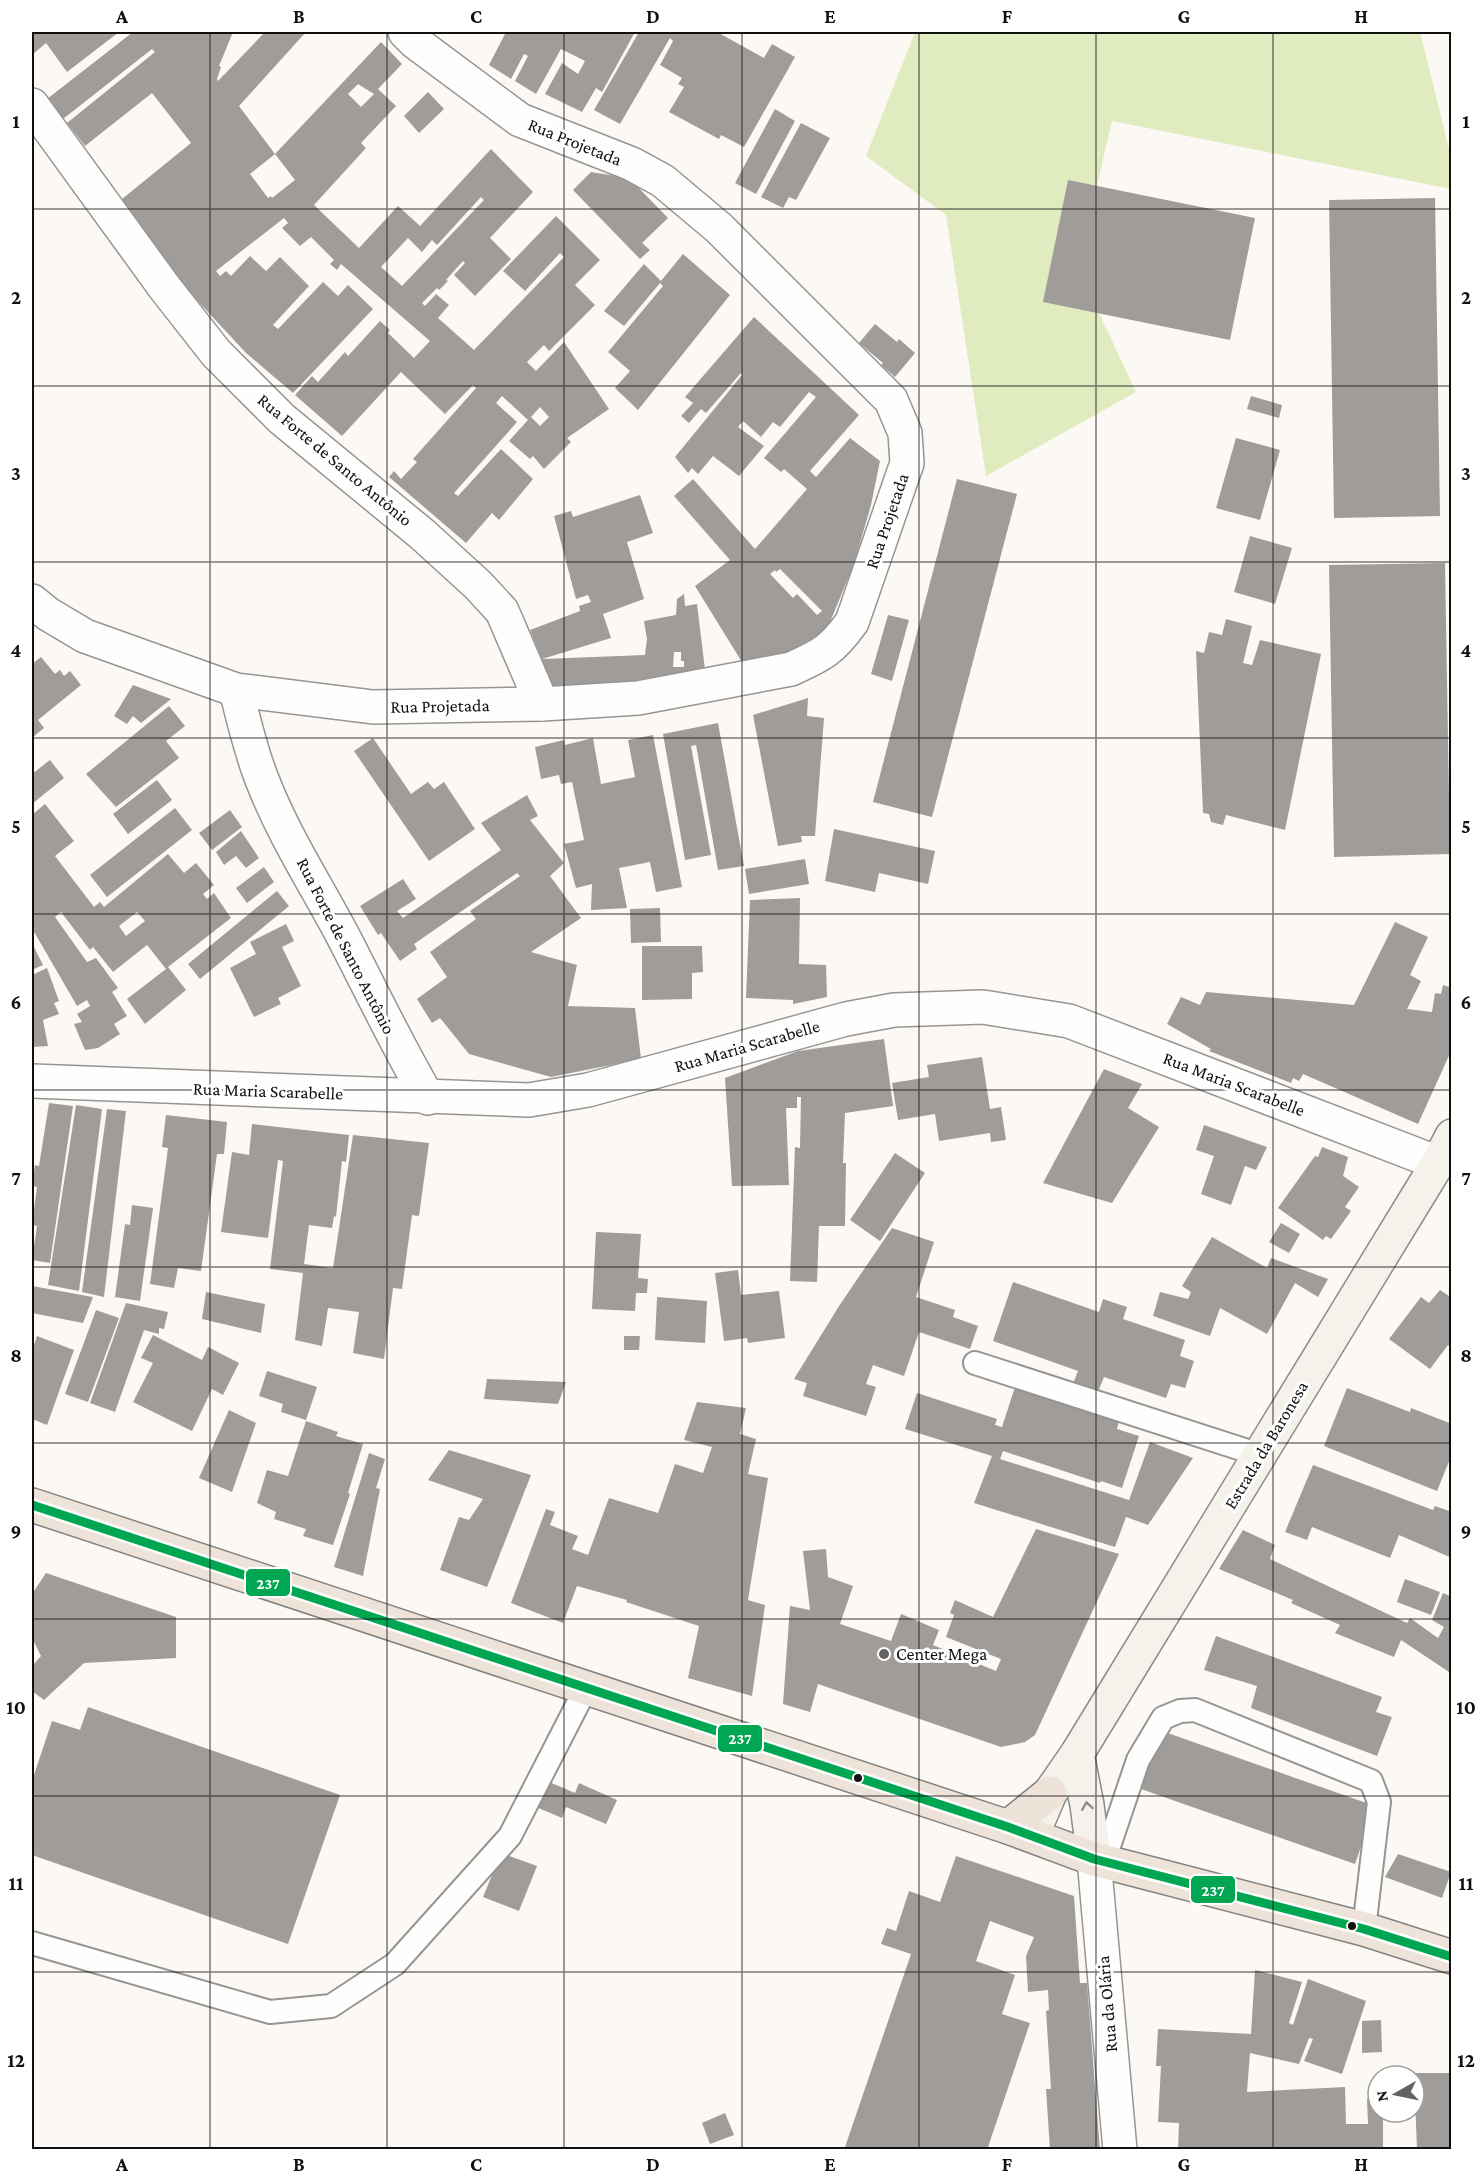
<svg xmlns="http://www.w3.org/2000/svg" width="1483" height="2181" font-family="'Crimson Pro',serif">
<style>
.forest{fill:#e1ebc0}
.building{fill:#a09c9a;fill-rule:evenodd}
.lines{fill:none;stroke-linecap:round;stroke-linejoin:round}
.service-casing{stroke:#969593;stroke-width:26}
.minor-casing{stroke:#969593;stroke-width:36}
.secondary-casing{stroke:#8d8c8a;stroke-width:36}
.primary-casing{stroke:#848280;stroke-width:36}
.service{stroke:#fffefe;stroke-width:22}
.minor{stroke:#fffefe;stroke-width:33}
.secondary{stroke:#f5f1eb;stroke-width:33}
.primary{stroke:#eee3d9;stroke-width:33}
.bus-1-casing{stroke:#fff;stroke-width:14}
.bus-1{stroke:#00a651;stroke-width:9}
.oneway{stroke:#8e8c88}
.grid{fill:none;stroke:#101010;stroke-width:1.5;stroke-opacity:0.55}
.poi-dot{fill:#636260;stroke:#fff;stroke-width:2}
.bus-dot{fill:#101010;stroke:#fff;stroke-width:2}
.labels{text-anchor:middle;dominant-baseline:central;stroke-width:6;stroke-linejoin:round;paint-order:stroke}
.street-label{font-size:18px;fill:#101010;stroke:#fff}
.poi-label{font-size:18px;fill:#101010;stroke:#fff;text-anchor:start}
.line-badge{stroke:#fff;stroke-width:2}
.badge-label{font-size:16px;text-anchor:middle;font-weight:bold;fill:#fff}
.neatline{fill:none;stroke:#101010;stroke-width:2}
.grid-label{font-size:20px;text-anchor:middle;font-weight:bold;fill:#101010}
</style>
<rect width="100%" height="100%" fill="#fcf9f5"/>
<polygon class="forest" points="915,32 1420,32 1451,157 1451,189 1112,121 1078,268 1136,392 986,476 946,215 866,156"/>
<g class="building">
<polygon points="32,32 119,32 67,72 46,43 32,55"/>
<path d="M133 32H233L219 66 221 67 217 79 218 81 265 32H306L239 106 275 154 250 174 268 198 271 196 272 198 295 180 275 154 381 42 402 64 378 89 396 106 361 143 366 148 314 205 359 248 398 206 420 226 491 149 533 192 490 238 511 259 475 296 454 275 465 263 463 261 446 280 448 281 439 290 437 288 422 303 425 306 436 294 449 305 438 318 474 350 564 257 560 253 525 291 503 271 556 216 600 260 575 285 595 305 549 351 544 345 527 362 536 371 564 342 609 409 567 438 571 442 544 469 533 456 530 459 509 441 528 420 502 396 496 403 517 422 454 493 458 496 501 449 533 479 499 520 492 513 466 543 389 477 394 471 401 479 417 462 413 459 476 388 473 385 445 414 401 372 342 436 295 395 312 376 318 382 345 352 348 356 380 321 390 330 388 333 414 358 430 341 341 264 337 270 330 264 334 260 311 237 300 246 282 228 288 223 284 218 216 271 220 276 226 271 231 276 250 256 266 271 280 257 309 286 273 325 278 329 323 282 338 296 348 285 373 309 293 393 246 353 194 297 157 249 122 199 191 143 152 93 85 146 67 123 155 52 152 49 63 119 47 99ZM358 84 374 94 361 107 348 94ZM481 197 484 200 402 286 381 267 408 238 422 252 432 240 437 245ZM540 407 549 417 540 426 531 417Z"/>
<polygon points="506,32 635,32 602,92 596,88 582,112 545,94 562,63 578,74 585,61 561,49 536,94 515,81 528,56 524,54 511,79 489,65"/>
<polygon points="639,32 717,32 764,58 772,44 795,57 744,147 721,135 719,139 669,112 684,87 678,84 682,78 660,65 673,41 670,38 620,124 594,110"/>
<polygon points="428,92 444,109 419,133 404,116"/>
<polygon points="775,109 795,121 756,194 735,183"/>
<polygon points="801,123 830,138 796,200 789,197 783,208 761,197"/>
<polygon points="591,172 629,178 668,218 642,243 650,250 640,259 573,190"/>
<polygon points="1068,180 1255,218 1230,340 1043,302"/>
<polygon points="1435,198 1440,516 1334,518 1329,200"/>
<polygon points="683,254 730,295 638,410 615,388 630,371 608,352 663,286 660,283 624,326 604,311 644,264 661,281"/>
<path d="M754 317 859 415 810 471 816 477 850 438 880 461 871 505 854 564 828 627 779 666 750 675 695 586 730 560 674 496 693 479 755 549 807 489 784 469 781 472 764 458 816 397 809 392 780 427 773 422 761 437 743 421 738 427 764 446 739 476 713 456 698 474 692 468 688 473 675 457 742 375 741 373 706 413 701 409 689 423 681 416 693 403 685 397ZM780 569 822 611 817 615 797 594 793 598 770 574 775 570 776 572Z"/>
<polygon points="875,324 897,342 899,339 915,353 895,377 881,365 883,363 859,343"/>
<polygon points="1251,396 1282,405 1279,418 1247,409"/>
<polygon points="1236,438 1280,450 1260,520 1216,508"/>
<polygon points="957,479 1017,494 932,817 873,802"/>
<polygon points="640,495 653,533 627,542 644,599 603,614 611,638 542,659 530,630 580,611 579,606 591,602 588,595 576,599 554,516 571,511 573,517"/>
<polygon points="1250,536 1292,548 1275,604 1234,592"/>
<polygon points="1445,563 1450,854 1334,857 1329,565"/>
<path d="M684 594 685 606 697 604 706 678 672 684 544 686 542 659 645 655 647 639 644 621 676 615 677 599ZM674 652H681V661H684V667H673Z"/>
<polygon points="888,615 909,620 892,681 871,674"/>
<polygon points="1226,619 1252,626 1243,663 1252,665 1260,640 1321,654 1285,830 1226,815 1223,825 1211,822 1209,814 1203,813 1196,651 1204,653 1209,632 1222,635"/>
<polygon points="41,657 55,674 60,670 64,676 70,671 81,685 38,720 44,728 32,738 32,664"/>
<polygon points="133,685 171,699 141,723 133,716 127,724 114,716"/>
<polygon points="808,698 807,716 824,718 815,836 801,836 802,842 778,846 753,715"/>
<polygon points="169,706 185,726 166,741 179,758 116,807 86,774"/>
<polygon points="718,723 744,866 718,870 696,745 691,746 711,855 685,860 663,734"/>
<polygon points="653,735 682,887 656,892 650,862 619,868 627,908 591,910 592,884 576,888 564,844 584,840 572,782 561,784 559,775 541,779 535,747 564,740 565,745 593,738 601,784 635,777 628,740"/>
<polygon points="373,738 411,794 428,782 434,789 444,782 475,829 429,861 354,751"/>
<polygon points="50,760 64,778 32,804 32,774"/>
<polygon points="157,780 172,800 128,834 113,814"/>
<polygon points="527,795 538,816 530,820 564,863 550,876 581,918 531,952 577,965 568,1006 635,1008 641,1059 551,1077 469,1054 440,1018 432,1023 417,999 447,977 430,952 476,919 470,911 520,876 517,873 414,944 417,949 400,961 381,933 378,935 360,906 403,879 416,899 397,911 403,918 501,850 481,823"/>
<path d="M45 804 74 841 55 856 94 907 100 902 104 907 168 854 184 873 196 863 214 885 203 894 207 899 214 893 231 918 168 967 186 990 145 1024 127 999 166 969 147 945 113 972 93 947 90 950 61 912 55 917 87 962 96 958 118 988 112 992 127 1016 114 1024 120 1034 98 1048 85 1050 74 1024 82 1022 77 1014 90 1006 87 1000 77 1006 33 930 32 931V815ZM137 912 145 921 126 936 119 926Z"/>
<polygon points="175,808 192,830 107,897 90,875"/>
<polygon points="230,810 242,827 212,850 199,833"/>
<polygon points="834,829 935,851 928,884 879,873 875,892 825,881"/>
<polygon points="241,831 259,858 246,868 236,856 224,865 216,852"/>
<polygon points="805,859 809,884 749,894 745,869"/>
<polygon points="264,867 274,882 247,903 236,888"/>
<polygon points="277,891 289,906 200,979 188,964"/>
<polygon points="800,898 799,964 826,965 827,997 793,1004 793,1000 746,998 750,900"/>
<polygon points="660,908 661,942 631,943 630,909"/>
<polygon points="1395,922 1428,937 1410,975 1421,981 1407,1009 1432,1012 1435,993 1441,994 1443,985 1452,988 1452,1016 1450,1022 1452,1023 1452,1049 1418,1124 1303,1074 1299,1081 1293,1078 1291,1083 1209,1051 1211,1049 1167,1024 1181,997 1200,1005 1206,992 1354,1005"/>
<polygon points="286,924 294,941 282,947 301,986 278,998 281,1004 254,1017 230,968 256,954 250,942"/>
<polygon points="32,943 43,965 32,970"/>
<polygon points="642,946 702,946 703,972 692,973 692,999 642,1000"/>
<polygon points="47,968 59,1001 54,1003 59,1014 43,1020 48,1046 34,1047 32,1043 32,1024 34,1024 32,1018 32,975"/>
<polygon points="884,1039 893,1106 845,1113 843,1163 846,1163 845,1226 819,1226 817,1282 790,1281 795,1147 800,1148 801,1097 797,1097 797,1108 786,1108 789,1185 732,1186 725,1078 798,1051"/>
<polygon points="982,1057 990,1109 1001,1107 1006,1140 991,1142 990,1133 939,1141 935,1114 898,1120 892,1083 929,1077 927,1065"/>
<polygon points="1104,1069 1142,1084 1128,1108 1159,1127 1112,1203 1043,1183"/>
<polygon points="49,1103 73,1106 50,1263 32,1260 37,1226 32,1225 37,1187 32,1186 35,1165 39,1166"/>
<polygon points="76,1105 102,1109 79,1291 48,1285"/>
<polygon points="107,1109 126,1111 104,1297 82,1292"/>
<polygon points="166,1115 227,1122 224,1154 217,1154 201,1271 178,1268 174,1288 150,1284 168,1148 162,1147"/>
<polygon points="252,1124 349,1135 346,1162 342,1161 336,1217 334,1216 332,1228 309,1225 304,1264 333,1268 353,1135 429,1143 419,1216 412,1215 402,1289 393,1288 384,1359 353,1353 359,1312 328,1308 322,1346 295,1340 303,1273 270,1269 283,1161 278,1160 268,1238 221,1232 232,1152 249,1155"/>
<polygon points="1204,1125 1267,1147 1256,1170 1245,1166 1231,1205 1201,1194 1214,1156 1196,1150"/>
<polygon points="1322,1147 1348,1157 1343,1176 1359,1187 1345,1207 1351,1211 1331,1239 1326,1236 1323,1240 1278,1208 1315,1156 1318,1157"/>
<polygon points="895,1153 925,1173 880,1241 850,1220"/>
<polygon points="132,1205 153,1208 140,1301 115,1297 125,1224 130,1225"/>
<polygon points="1281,1223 1300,1234 1289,1253 1269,1242"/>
<polygon points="892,1228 934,1242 916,1297 955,1310 953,1317 978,1326 970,1349 919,1332 904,1376 873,1365 866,1384 876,1387 866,1416 803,1396 807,1383 794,1379 839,1306"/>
<polygon points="596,1232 641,1234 638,1278 648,1279 647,1293 636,1293 635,1311 592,1309"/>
<polygon points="1212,1237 1267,1268 1271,1258 1328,1279 1318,1297 1295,1283 1267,1334 1220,1308 1210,1336 1153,1316 1160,1292 1188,1299 1191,1292 1182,1286"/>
<polygon points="738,1270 741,1295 779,1291 785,1338 748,1343 747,1338 724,1341 715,1273"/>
<polygon points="1013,1282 1099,1312 1103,1299 1127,1307 1123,1319 1185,1340 1180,1356 1194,1361 1185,1388 1171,1384 1166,1398 1104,1377 1098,1392 1073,1384 1078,1371 993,1341"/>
<polygon points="32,1286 93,1297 83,1323 32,1313"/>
<polygon points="1440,1290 1452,1298 1452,1348 1448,1345 1430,1369 1389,1339 1421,1297 1429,1303"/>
<polygon points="206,1292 265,1304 261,1333 202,1319"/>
<polygon points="657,1297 707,1301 705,1343 655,1340"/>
<polygon points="126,1303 168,1312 164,1329 159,1328 159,1334 144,1330 115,1412 90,1403"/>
<polygon points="96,1310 119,1318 88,1402 65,1394"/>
<polygon points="153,1335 202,1360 208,1347 239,1363 223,1395 212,1389 192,1431 133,1402 153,1363 141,1358"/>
<polygon points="37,1336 74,1350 47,1425 32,1419 32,1351"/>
<polygon points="624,1336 640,1336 639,1350 624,1350"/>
<polygon points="267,1371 317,1387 306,1420 281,1412 283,1404 259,1396"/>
<polygon points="487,1379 566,1382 558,1404 484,1399"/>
<polygon points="1015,1387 1119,1421 1117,1429 1139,1436 1122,1488 1101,1481 1100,1483 1003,1451 1000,1459 1129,1500 1150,1442 1193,1458 1148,1525 1126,1517 1115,1547 974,1503 992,1456 905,1429 917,1393 997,1419 995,1425 1002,1427"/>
<polygon points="1347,1388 1410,1412 1411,1408 1452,1424 1452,1454 1437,1491 1324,1446"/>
<polygon points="697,1402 746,1408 740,1434 756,1439 748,1474 768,1478 748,1600 765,1605 752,1696 688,1678 699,1626 626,1602 627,1600 577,1586 563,1623 511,1603 546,1509 555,1512 550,1525 578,1536 572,1549 588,1555 609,1498 658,1513 675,1464 703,1473 712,1447 684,1440"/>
<polygon points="229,1410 256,1423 232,1492 199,1478"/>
<polygon points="306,1421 338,1432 336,1436 363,1444 348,1493 350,1494 333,1545 303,1536 306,1529 274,1519 276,1512 257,1503 267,1470 288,1476"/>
<polygon points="449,1450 531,1475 487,1587 440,1570 459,1517 469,1520 483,1499 428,1480"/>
<polygon points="369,1453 385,1459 376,1488 380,1489 363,1576 334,1567"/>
<polygon points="1313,1465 1433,1510 1435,1506 1452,1512 1452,1558 1399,1535 1390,1558 1312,1527 1307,1540 1285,1532"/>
<polygon points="1036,1529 1119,1554 1035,1735 1025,1742 1001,1747 818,1684 810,1712 783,1704 790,1606 810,1610 803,1551 826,1549 828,1577 853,1586 840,1624 891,1641 901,1614 939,1630 933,1645 996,1671 1001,1659 946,1637 954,1615 950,1613 955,1600 993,1617"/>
<polygon points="1243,1530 1275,1545 1270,1559 1407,1623 1410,1618 1438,1638 1444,1627 1432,1620 1443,1593 1452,1597 1452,1674 1401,1640 1394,1657 1335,1633 1340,1625 1291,1603 1293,1600 1219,1569"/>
<polygon points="46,1573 176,1617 176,1658 84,1663 44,1700 32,1691 32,1666 41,1656 32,1638 32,1594"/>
<polygon points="1405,1579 1440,1592 1431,1615 1397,1602"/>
<polygon points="1216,1636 1382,1697 1376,1712 1392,1717 1377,1756 1251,1708 1257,1686 1204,1670"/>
<polygon points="88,1707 340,1795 288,1944 32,1855 33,1819 32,1818 32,1781 52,1721 80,1730"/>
<polygon points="1162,1731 1375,1806 1355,1864 1141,1789"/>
<polygon points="547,1781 575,1793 579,1783 617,1800 606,1824 566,1807 562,1818 536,1807"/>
<polygon points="501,1853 537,1866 519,1911 483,1897"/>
<polygon points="1398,1854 1451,1872 1442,1898 1385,1877"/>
<polygon points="956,1856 1074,1896 1080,1983 1087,1983 1100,2150 1050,2150 1046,2089 1051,2089 1046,2011 1049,2010 1048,1990 1028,1992 1026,1956 1034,1937 990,1921 976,1961 1015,1975 1002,2014 1030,2023 987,2150 844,2150 911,1954 881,1944 887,1928 896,1931 909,1891 940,1902"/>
<polygon points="1255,1970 1302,1982 1289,2023 1293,2025 1308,1979 1366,2001 1342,2074 1304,2061 1313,2039 1309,2038 1299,2064 1250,2053 1247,2092 1345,2087 1346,2124 1368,2124 1367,2099 1370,2098 1370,2082 1378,2082 1378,2112 1383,2112 1383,2150 1178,2150 1179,2123 1158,2122 1161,2066 1156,2066 1158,2029 1251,2034"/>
<polygon points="1381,2020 1382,2052 1362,2053 1362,2021"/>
<polygon points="1414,2073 1452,2073 1452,2150 1417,2150"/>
<polygon points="725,2113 734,2135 710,2144 702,2123"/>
</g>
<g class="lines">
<defs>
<g id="service">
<polyline points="975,1363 1260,1455"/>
<polyline points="1104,1861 1138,1760 1163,1718 1180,1711 1195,1710 1371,1781 1379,1802 1364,1929"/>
<polyline points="32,1943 270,2012 331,2006 395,1964 510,1836 586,1688"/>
</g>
<g id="minor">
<polyline points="32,105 165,288 216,353 282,419 422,534 478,585 502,611 542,704"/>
<path d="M32 601 48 614 85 636 236 690 373 707 542 704 638 698 791 669C822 655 832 650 852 622L907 463 905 433 891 400 719 228 663 181 632 164 520 120 415 42 405 32"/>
<path d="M236 690C244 721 251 753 263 782 284 836 316 885 343 936 371 990 397 1045 428 1098"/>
<polyline points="32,1081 529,1100 588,1090 846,1019 894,1010 983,1007 1069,1021 1438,1163"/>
<polyline points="1094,1859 1120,2150"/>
</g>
<g id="secondary">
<polyline points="1077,1754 1087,1805 1094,1859"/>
<polyline points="1039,1819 1050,1793 1077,1754 1438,1163 1452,1136"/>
</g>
<g id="primary">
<polyline points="32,1505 1008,1827 1094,1859 1364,1929 1452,1957"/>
<polyline points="1008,1827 1050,1793"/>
</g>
</defs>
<use href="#service" class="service-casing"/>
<use href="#minor" class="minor-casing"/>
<use href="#secondary" class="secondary-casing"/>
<use href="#primary" class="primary-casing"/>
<use href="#service" class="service"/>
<use href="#minor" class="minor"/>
<use href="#secondary" class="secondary"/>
<use href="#primary" class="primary"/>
<defs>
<polyline id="bus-1" points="32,1505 1008,1827 1094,1859 1364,1929 1452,1957"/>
</defs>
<use href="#bus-1" class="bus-1-casing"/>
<use href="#bus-1" class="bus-1"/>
</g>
<defs><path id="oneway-chevron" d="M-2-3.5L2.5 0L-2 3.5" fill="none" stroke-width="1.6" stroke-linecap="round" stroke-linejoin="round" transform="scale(1.5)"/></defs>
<use class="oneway" href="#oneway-chevron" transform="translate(1087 1806) rotate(-99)"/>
<path class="grid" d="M210 32V2150M387 32V2150M564 32V2150M742 32V2150M919 32V2150M1096 32V2150M1273 32V2150M32 209H1452M32 386H1452M32 562H1452M32 738H1452M32 914H1452M32 1090H1452M32 1267H1452M32 1443H1452M32 1619H1452M32 1796H1452M32 1972H1452"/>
<circle class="poi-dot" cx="884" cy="1654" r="6"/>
<g class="bus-dot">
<circle cx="858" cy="1778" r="5"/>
<circle cx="1352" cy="1926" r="5"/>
</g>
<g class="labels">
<g class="street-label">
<text transform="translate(575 142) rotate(22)">Rua Projetada</text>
<text transform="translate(335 460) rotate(40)">Rua Forte de Santo Antônio</text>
<text transform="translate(887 521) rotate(-71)">Rua Projetada</text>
<text transform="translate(440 706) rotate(-1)">Rua Projetada</text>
<text transform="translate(346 946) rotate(63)">Rua Forte de Santo Antônio</text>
<text transform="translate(747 1046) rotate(-16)">Rua Maria Scarabelle</text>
<text transform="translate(1234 1084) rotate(21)">Rua Maria Scarabelle</text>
<text transform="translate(268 1091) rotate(2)">Rua Maria Scarabelle</text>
<text transform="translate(1266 1445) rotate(-59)">Estrada da Baronesa</text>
<text transform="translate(1107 2004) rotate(-95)">Rua da Olária</text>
</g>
<g class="poi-label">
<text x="896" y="1654">Center Mega</text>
</g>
</g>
<g class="line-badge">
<rect x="245" y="1568" width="46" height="29" rx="6" fill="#00a651"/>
<rect x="717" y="1724" width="46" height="29" rx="6" fill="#00a651"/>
<rect x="1190" y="1875" width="46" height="29" rx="6" fill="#00a651"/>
</g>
<g class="badge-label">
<text x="268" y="1589">237</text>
<text x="740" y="1744">237</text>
<text x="1213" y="1896">237</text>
</g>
<rect width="1483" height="2181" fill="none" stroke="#ffffff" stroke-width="66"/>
<g transform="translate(1396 2094) rotate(261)"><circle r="28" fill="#ffffff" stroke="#9f9f9f" stroke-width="1.5"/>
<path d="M0-4.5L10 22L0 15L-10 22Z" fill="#636260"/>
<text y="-9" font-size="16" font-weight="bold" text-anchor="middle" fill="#101010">N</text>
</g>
<rect x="33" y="33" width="1417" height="2115" class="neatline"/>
<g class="grid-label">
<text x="122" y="23">A</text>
<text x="299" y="23">B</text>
<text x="476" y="23">C</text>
<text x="653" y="23">D</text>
<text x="830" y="23">E</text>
<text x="1007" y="23">F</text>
<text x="1184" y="23">G</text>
<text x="1361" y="23">H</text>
<text x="16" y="128">1</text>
<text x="1466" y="128">1</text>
<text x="16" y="304">2</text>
<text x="1466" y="304">2</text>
<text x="16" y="480">3</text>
<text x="1466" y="480">3</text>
<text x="16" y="657">4</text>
<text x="1466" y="657">4</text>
<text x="16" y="833">5</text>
<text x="1466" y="833">5</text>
<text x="16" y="1009">6</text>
<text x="1466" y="1009">6</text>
<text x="16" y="1185">7</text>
<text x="1466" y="1185">7</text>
<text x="16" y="1362">8</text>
<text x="1466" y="1362">8</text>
<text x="16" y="1538">9</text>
<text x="1466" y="1538">9</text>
<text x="16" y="1714">10</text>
<text x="1466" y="1714">10</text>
<text x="16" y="1890">11</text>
<text x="1466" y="1890">11</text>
<text x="16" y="2067">12</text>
<text x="1466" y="2067">12</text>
<text x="122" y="2171">A</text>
<text x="299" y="2171">B</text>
<text x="476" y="2171">C</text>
<text x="653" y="2171">D</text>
<text x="830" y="2171">E</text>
<text x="1007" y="2171">F</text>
<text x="1184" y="2171">G</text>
<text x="1361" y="2171">H</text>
</g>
</svg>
